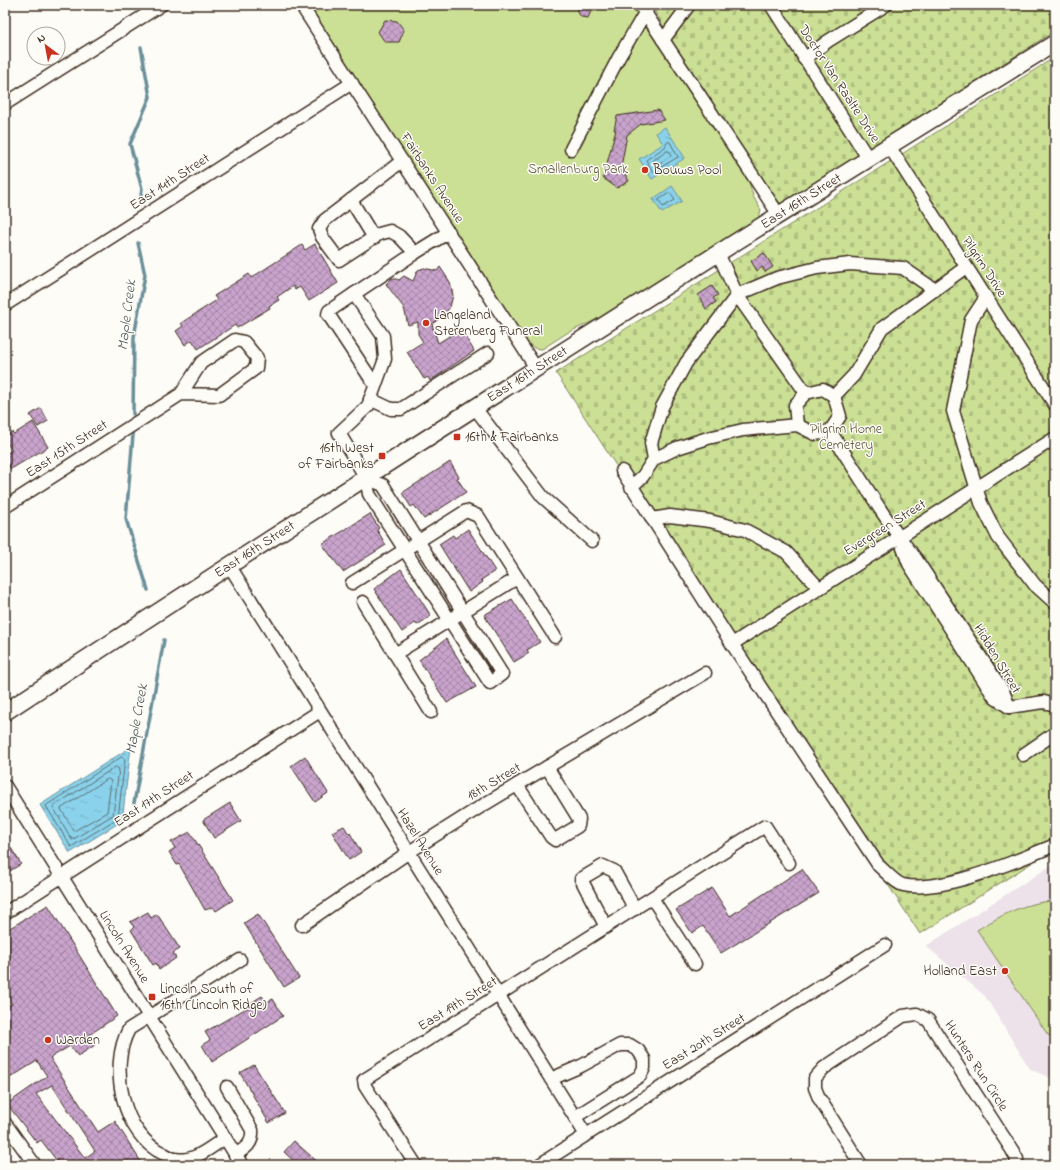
<svg xmlns="http://www.w3.org/2000/svg" width="1060" height="1170" font-family="'Indie Flower',sans-serif">
<style>
.built{fill:#ede1ea}
.cemetery{fill:url(#cemetery-stones);stroke:#83855a}
.park{fill:#cbe095;stroke:#83855a}
.water{fill:url(#water-ripples);stroke:#6a8f99}
.lines{fill:none;stroke-linecap:round;stroke-linejoin:round}
.shore{stroke:#5b6d70;stroke-width:1}
.stream{stroke:#6a8f99;stroke-width:3.5}
.building{fill:url(#building-cross-hatch);stroke:#3b2a1e;fill-rule:evenodd}
.minor-casing{stroke:#3b2a1e;stroke-width:15}
.major-casing{stroke:#3b2a1e;stroke-width:19}
.minor{stroke:#fdfcf7;stroke-width:12}
.major{stroke:#fdfcf7;stroke-width:16}
.poi-dot{fill:#c8321e;stroke:#fdfcf7;stroke-width:1.5}
.labels{text-anchor:middle;dominant-baseline:central;stroke-width:3;stroke-linejoin:round;paint-order:stroke}
.street-label{font-size:14px;fill:#3b2a1e;stroke:#fdfcf7}
.park-label{font-size:14px;fill:#5f583c;stroke:#fdfcf7}
.poi-label{font-size:14px;fill:#3b2a1e;stroke:#fdfcf7;text-anchor:start}
.water-label{font-size:15px;font-style:italic;fill:#535c5c;stroke:#fdfcf7}
</style>
<defs>
<pattern id="cemetery-stones" width="16" height="16" patternUnits="userSpaceOnUse"><rect width="16" height="16" fill="#cbe095"/><path d="M2 7V4a2 2 0 0 1 4 0v3zM10 15v-3a2 2 0 0 1 4 0v3z" fill="#afc080"/></pattern>
<pattern id="water-ripples" width="26" height="14" patternUnits="userSpaceOnUse"><rect width="26" height="14" fill="#8ad2eb"/><path d="M2 4q2-2 4 0t4 0M15 11q2-2 4 0t4 0" fill="none" stroke="#78b4c9"/></pattern>
<pattern id="building-cross-hatch" width="8" height="8" patternUnits="userSpaceOnUse"><rect width="8" height="8" fill="#c8a3cc"/><path d="M0 0l8 8M0 8l8-8" fill="none" stroke="#a485a5"/></pattern>
</defs>
<rect width="100%" height="100%" fill="#fdfcf7"/>
<filter id="ink" filterUnits="userSpaceOnUse"><feTurbulence type="fractalNoise" baseFrequency=".025" numOctaves="2"/><feDisplacementMap in="SourceGraphic" scale="8" xChannelSelector="R" yChannelSelector="G"/><feConvolveMatrix kernelMatrix="1 2 1 2 8 2 1 2 1" color-interpolation-filters="sRGB"/></filter>
<g filter="url(#ink)">
<polygon class="built" points="1055,863 1055,1084 1051,1078 1030,1069 985,996 926,946"/>
<g class="cemetery">
<polygon points="661,5 1055,5 1055,31 779,205 682,58 655,12"/>
<polygon points="1055,57 1055,848 920,934 556,373"/>
</g>
<g class="park">
<polygon points="309,5 636,5 747,174 753,196 761,210 758,220 613,312 567,333 542,349 534,348 528,343"/>
<path d="M1055 901V1037L1048 1035 977 930C1002 915 1025 902 1055 901Z"/>
</g>
<g class="water">
<polygon points="665,127 685,158 652,179 639,159 663,144 656,133"/>
<polygon points="672,186 682,201 662,213 653,199"/>
<polygon points="131,747 122,821 70,853 40,805"/>
</g>
<g class="lines">
<g class="shore">
<polygon points="667,142 670,142 678,157 653,172 646,160 665,147"/>
<polygon points="668,151 671,153 671,156 656,165 654,165 653,161"/>
<polygon points="670,193 675,200 663,207 659,200"/>
<polygon points="122,757 125,759 118,818 71,847 46,806"/>
<polygon points="116,767 119,769 113,815 72,840 53,807"/>
<polygon points="108,779 111,781 107,812 74,831 61,809"/>
</g>
<g class="stream">
<polyline points="141,47 150,97 130,144 142,189 141,195"/>
<polyline points="133,414 134,337 145,275 138,243"/>
<polyline points="133,435 126,519 148,590"/>
<polyline points="134,803 164,640"/>
</g>
</g>
<g class="building">
<polygon points="581,5 588,6 591,11 588,18 581,17 577,11"/>
<polygon points="385,20 397,21 404,30 399,42 385,42 378,32"/>
<polygon points="658,110 665,120 641,124 627,135 621,167 629,181 617,188 603,178 616,130 614,130 617,116"/>
<polygon points="315,244 338,283 309,301 300,287 295,290 293,286 277,297 279,300 269,306 270,308 237,328 235,325 198,349 192,340 185,345 176,331 183,326 181,323 217,300 214,296 249,274 251,278 302,245 305,250"/>
<polygon points="764,253 773,267 765,272 762,267 757,271 751,261"/>
<polygon points="440,267 450,282 453,295 450,307 443,316 432,324 438,343 461,329 474,351 430,381 428,377 424,379 407,352 423,342 418,334 418,322 408,325 404,308 386,284 392,278 399,280 404,276 413,281 418,270 424,268 437,271"/>
<polygon points="712,286 718,295 713,298 716,302 706,309 698,295"/>
<polygon points="41,408 48,421 38,427 30,415"/>
<polygon points="33,422 48,447 11,469 5,459 5,455 12,450 5,440 5,437 12,432 14,434"/>
<polygon points="450,462 459,477 457,478 466,492 424,519 414,505 411,507 402,493"/>
<polygon points="370,514 379,528 377,530 386,545 343,572 322,544"/>
<polygon points="468,529 495,571 481,580 483,582 469,592 439,544 453,535 455,538"/>
<polygon points="401,569 431,616 417,625 415,623 402,632 374,589"/>
<polygon points="512,599 540,642 527,650 529,653 514,662 484,615"/>
<polygon points="446,639 476,687 447,703 419,660"/>
<polygon points="305,756 328,793 315,802 291,766"/>
<polygon points="230,803 241,821 214,838 203,820"/>
<polygon points="344,826 349,834 350,833 361,852 349,860 332,832"/>
<polygon points="190,832 233,900 216,911 213,907 205,910 179,864 177,865 169,852 175,848 171,842"/>
<polygon points="11,848 21,864 5,874 5,852"/>
<polygon points="802,869 819,893 721,953 703,926 692,933 676,910 712,888 730,916"/>
<path d="M48 905 117 1016 89 1035 95 1045 78 1056 70 1046 50 1058 98 1132 115 1121 143 1165H60L41 1140 37 1143 7 1104 47 1076 37 1061 5 1081V1008L12 1004 5 993V951L9 949 5 942V931ZM52 1085 95 1151 85 1158 36 1094Z"/>
<polygon points="148,912 151,918 157,914 180,949 173,953 176,958 159,970 156,963 153,965 131,930 134,927 130,922"/>
<polygon points="258,914 299,978 284,987 244,923"/>
<polygon points="262,996 267,1002 273,999 283,1016 212,1062 202,1045 210,1040 205,1032 250,1006 249,1004"/>
<polygon points="254,1065 285,1113 269,1123 240,1073"/>
<polygon points="294,1141 321,1165 298,1165 284,1152"/>
</g>
<g class="lines">
<defs>
<g id="minor">
<polyline points="301,5 536,368"/>
<polyline points="640,5 779,215"/>
<polyline points="771,5 868,158"/>
<polyline points="663,40 689,5"/>
<polyline points="804,59 828,41 886,5"/>
<polyline points="5,104 161,5"/>
<polyline points="889,146 1055,405"/>
<polyline points="571,149 619,57 649,6"/>
<polyline points="402,161 325,220 319,229 322,237 339,260 379,234 390,231 399,236 415,253 449,232"/>
<polyline points="351,200 374,238"/>
<polyline points="718,253 737,295 806,393"/>
<polyline points="354,294 329,311 328,314 375,385"/>
<polyline points="986,297 971,320 953,411 981,503 998,537 1035,585 1055,603"/>
<polyline points="5,305 352,83"/>
<polyline points="834,396 854,375 882,328 966,267"/>
<polyline points="370,399 391,409 401,409 488,353"/>
<polyline points="475,408 543,497 592,541"/>
<polyline points="830,431 880,509 899,537 916,559 1003,691 1009,707"/>
<polyline points="654,459 677,448 708,438 743,430 797,425 815,434 830,431 840,416 834,396 823,389 806,393 795,405 797,425"/>
<path d="M622 471 732 644 879 866C886 872 895 883 903 885 942 894 1018 860 1055 845"/>
<polyline points="366,478 383,485 502,674 490,683 369,494 366,478 339,433 368,406 385,359 383,336 354,294 415,253"/>
<polyline points="631,487 643,476 654,459 651,443 662,407 686,363 737,295 777,278 817,268 850,264 903,268 935,290"/>
<polyline points="5,507 181,394 201,363 235,340 244,342 257,358 256,368 219,395 181,394"/>
<polyline points="652,519 670,516 710,521 745,530 786,552 819,588"/>
<polyline points="903,548 909,564 995,698 1009,707"/>
<polyline points="229,565 586,1135"/>
<polyline points="352,583 466,511 478,516 555,637"/>
<polyline points="363,602 431,712"/>
<polyline points="732,644 1055,438"/>
<polyline points="395,654 517,578"/>
<polyline points="1009,707 1044,702 1055,705"/>
<polyline points="1023,755 1055,733"/>
<polyline points="517,785 551,837 555,840 578,826 579,819 547,767"/>
<polyline points="5,786 242,1165"/>
<polyline points="652,898 695,964"/>
<polyline points="5,913 320,711"/>
<polyline points="302,925 409,852 485,804 705,673"/>
<polyline points="606,927 581,879 603,866 614,871 635,909"/>
<polyline points="551,1079 581,1066 620,1045 630,1045 638,1050 644,1059 644,1068 640,1076 575,1117"/>
<path d="M227 1087 252 1130C253 1144 246 1148 235 1155"/>
<polyline points="5,1123 35,1165"/>
<path d="M225 1138C211 1147 193 1163 176 1159 172 1159 168 1156 164 1154 123 1136 108 1067 129 1029L240 960"/>
<polyline points="416,1165 365,1086 364,1080 765,826 789,863"/>
<polyline points="539,1165 885,945"/>
<polyline points="861,1165 819,1098 815,1088 815,1078 824,1068 903,1016 917,1014 928,1020 1012,1150 1017,1159 1016,1165"/>
</g>
<g id="major">
<path id="s1" d="M5 712C352 484 702 261 1055 43"/>
</g>
</defs>
<use href="#minor" class="minor-casing"/>
<use href="#major" class="major-casing"/>
<use href="#minor" class="minor"/>
<use href="#major" class="major"/>
</g>
</g>
<g class="poi-dot">
<circle cx="645" cy="170" r="4"/>
<circle cx="426" cy="323" r="4"/>
<rect x="453" y="433" width="8" height="8" rx="2"/>
<rect x="378" y="452" width="8" height="8" rx="2"/>
<circle cx="1005" cy="971" r="4"/>
<rect x="148" y="993" width="8" height="8" rx="2"/>
<circle cx="48" cy="1040" r="4"/>
</g>
<g class="labels">
<g class="street-label">
<text transform="translate(839 84) rotate(57)">Doctor Van Raalte Drive</text>
<text transform="translate(432 178) rotate(57)">Fairbanks Avenue</text>
<text transform="translate(170 182) rotate(-33)">East 14th Street</text>
<text stroke="none"><textPath href="#s1" startOffset="946">East 16th Street</textPath></text>
<text transform="translate(984 267) rotate(57)">Pilgrim Drive</text>
<text stroke="none"><textPath href="#s1" startOffset="622">East 16th Street</textPath></text>
<text transform="translate(67 449) rotate(-33)">East 15th Street</text>
<text transform="translate(885 528) rotate(-32)">Evergreen Street</text>
<text stroke="none"><textPath href="#s1" startOffset="298">East 16th Street</textPath></text>
<text transform="translate(997 659) rotate(59)">Hidden Street</text>
<text transform="translate(494 782) rotate(-31)">18th Street</text>
<text transform="translate(154 799) rotate(-33)">East 17th Street</text>
<text transform="translate(420 842) rotate(58)">Hazel Avenue</text>
<text transform="translate(124 947) rotate(58)">Lincoln Avenue</text>
<text transform="translate(458 1004) rotate(-32)">East 19th Street</text>
<text transform="translate(704 1042) rotate(-32)">East 20th Street</text>
<text transform="translate(976 1066) rotate(57)">Hunters Run Circle</text>
</g>
<g class="park-label">
<text x="578" y="169">Smallenburg Park</text>
<text x="846" y="429">Pilgrim Home<tspan x="846" dy="16">Cemetery</tspan></text>
</g>
<g class="poi-label">
<text x="653" y="170">Bouws Pool</text>
<text x="434" y="315">Langeland<tspan x="434" dy="16">Sterenberg Funeral</tspan></text>
<text x="465" y="437">16th &amp; Fairbanks</text>
<text x="374" y="448" text-anchor="end">16th West<tspan x="374" dy="16">of Fairbanks</tspan></text>
<text x="997" y="971" text-anchor="end">Holland East</text>
<text x="160" y="989">Lincoln South of<tspan x="160" dy="16">16th (Lincoln Ridge)</tspan></text>
<text x="56" y="1040">Warden</text>
</g>
<g class="water-label">
<text transform="translate(127 315) rotate(-83)">Maple Creek</text>
<text transform="translate(137 719) rotate(-80)">Maple Creek</text>
</g>
</g>
<rect width="1060" height="1170" fill="none" stroke="#fdfcf7" stroke-width="20"/>
<rect x="10" y="10" width="1040" height="1150" fill="none" stroke="#3b2a1e" stroke-width="1.5" filter="url(#ink)"/>
<g transform="translate(46 46) rotate(328)"><circle r="19" fill="#fdfcf7" stroke="#afa8a0"/>
<path d="M0-3L7 15L0 10L-7 15Z" fill="#c8321e"/>
<text y="-6" font-size="11" font-weight="bold" text-anchor="middle" fill="#3b2a1e">N</text>
</g>
</svg>
